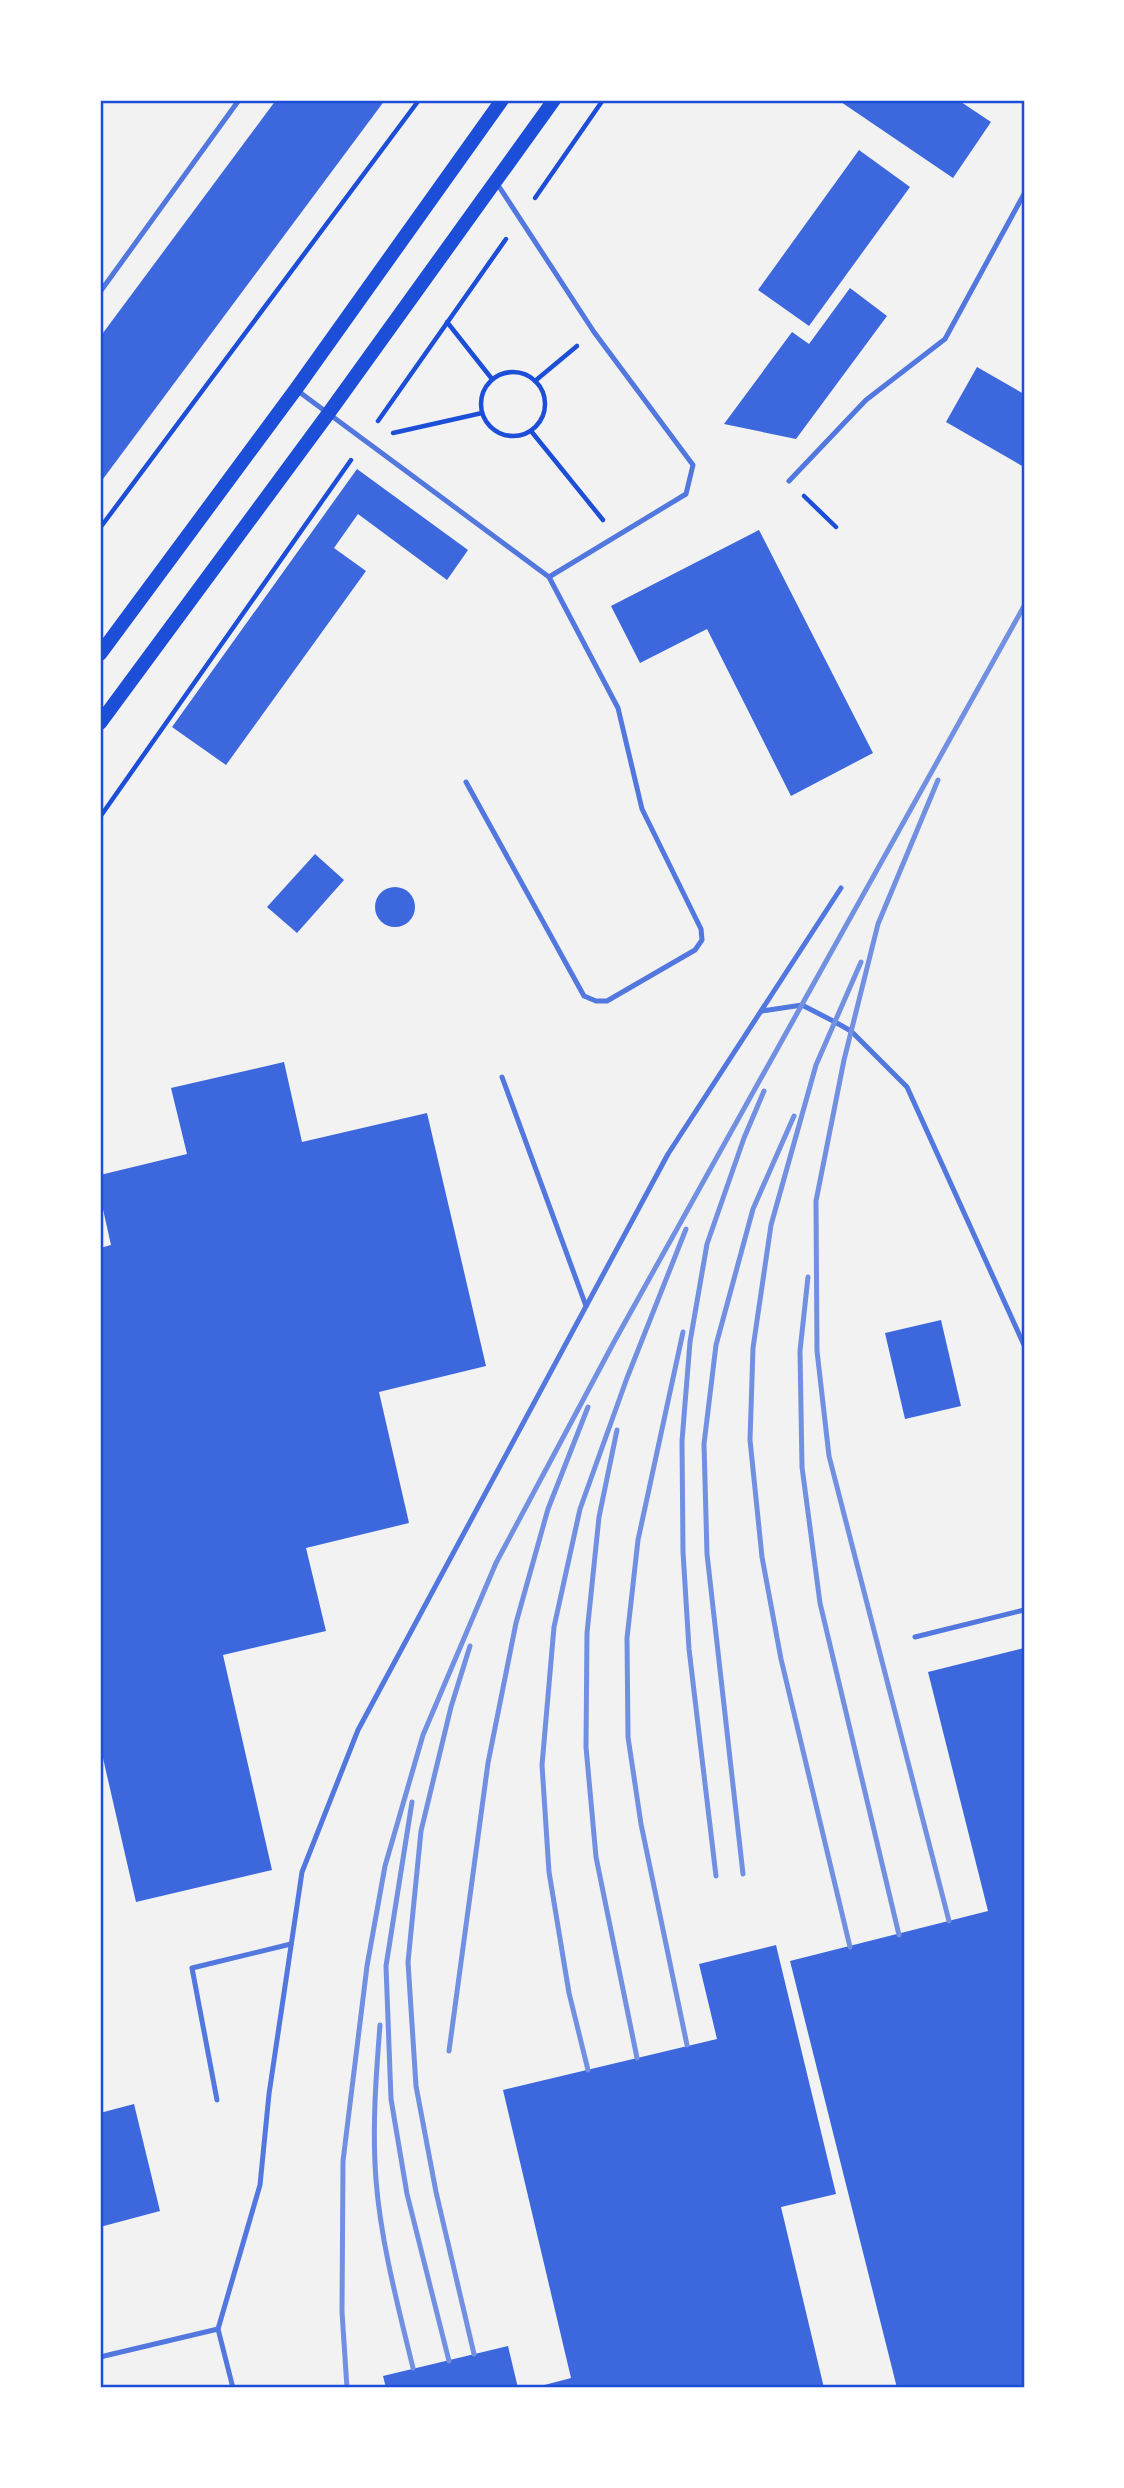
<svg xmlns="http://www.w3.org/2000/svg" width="1124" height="2488" font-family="'Sofia Sans Condensed',sans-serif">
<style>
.building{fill:#3d67dc}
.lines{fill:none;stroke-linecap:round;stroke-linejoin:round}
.path{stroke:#1d4ed8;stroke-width:4.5}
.service{stroke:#5277de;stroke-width:5}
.secondary{stroke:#1d4ed8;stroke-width:14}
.rail{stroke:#7290e2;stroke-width:5}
.neatline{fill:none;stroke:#1d4ed8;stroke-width:2.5}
</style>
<rect width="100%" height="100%" fill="#f2f2f2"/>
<g class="building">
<polygon points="276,100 385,100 100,483 100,337"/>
<polygon points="838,100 958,100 991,122 953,178"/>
<polygon points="859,150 910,187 809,326 758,290"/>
<polygon points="850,288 887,316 796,439 724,424 792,332 809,344"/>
<polygon points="977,367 1024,394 1024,467 946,422"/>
<polygon points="357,469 468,550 447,580 358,514 334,548 366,571 226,765 172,727"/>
<polygon points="759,530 873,753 791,796 707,629 640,663 611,606"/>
<polygon points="315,854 344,880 297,933 267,907"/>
<circle cx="395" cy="907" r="20"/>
<polygon points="284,1062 302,1142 427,1113 486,1366 379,1392 409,1523 306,1548 326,1631 223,1655 272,1870 136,1902 100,1745 100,1248 111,1245 100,1196 100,1175 187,1154 171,1088"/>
<polygon points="941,1320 961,1406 905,1419 885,1333"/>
<polygon points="1024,1648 1024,2388 897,2388 790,1961 988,1911 928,1672"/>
<polygon points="776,1945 836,2194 781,2207 824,2388 533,2388 571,2378 503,2090 717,2039 699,1964"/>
<polygon points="134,2104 160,2211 100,2227 100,2113"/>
<polygon points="508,2346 518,2388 386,2388 383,2376"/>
</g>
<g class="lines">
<g class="path">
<polyline points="535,198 603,100"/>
<polyline points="447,322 492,379"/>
<circle cx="513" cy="404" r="32"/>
<polyline points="535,381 577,346"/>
<polyline points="378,421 506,239"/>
<polyline points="531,431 603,520"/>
<polyline points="393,433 482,413"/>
<polyline points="804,496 836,527"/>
<polyline points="100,528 419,100"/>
<polyline points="100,817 351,460"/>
</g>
<g class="service">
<polyline points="100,292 239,100"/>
<polyline points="298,391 549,577 686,494 693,465 594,332 496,182"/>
<polyline points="789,481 866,400 945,339 1024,194"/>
<polyline points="466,782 584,996 596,1001 607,1001 695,950 702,940 701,929 642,809 618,708 549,577"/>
<polyline points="762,1011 802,1005 835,1022 851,1031 907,1087 1024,1345"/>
<polyline points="502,1077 586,1306"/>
<polyline points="915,1637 1024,1610"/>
<polyline points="217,2100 192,1968 291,1944"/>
<polyline points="100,2357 218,2329"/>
<polyline points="233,2388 218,2329 260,2185 269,2094 302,1872 358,1730 668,1154 841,888"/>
</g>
<g class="secondary">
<polyline points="100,654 296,389 502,100"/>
<polyline points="100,723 328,414 554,100"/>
</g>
<g class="rail">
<polyline points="938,780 878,924 844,1060 816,1201 817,1351 829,1456 949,1921"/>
<polyline points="808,1277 800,1351 802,1467 820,1603 899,1935"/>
<polyline points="683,1332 638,1540 627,1638 628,1737 641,1824 687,2045"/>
<polyline points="617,1430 599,1517 587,1633 586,1747 596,1857 637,2058"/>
<polyline points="470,1646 451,1707 421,1831 408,1962 416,2086 436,2192 474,2354"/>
<polyline points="412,1802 386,1966 391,2099 407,2194 449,2361"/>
<polyline points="743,1874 707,1554 704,1444 716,1345 753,1209 794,1116"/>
<polyline points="716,1876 689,1649 683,1552 682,1441 690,1342 707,1244 744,1138 764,1091"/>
<polyline points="850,1947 781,1659 762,1557 750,1440 753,1348 771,1225 816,1065 861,962"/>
<path d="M380 2025C376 2076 372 2128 376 2180 381 2243 398 2306 413 2368"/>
<polyline points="449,2051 488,1763 516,1623 548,1509 588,1407"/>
<polyline points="588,2070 569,1993 549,1872 542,1765 554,1627 580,1509 627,1378 686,1229"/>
<polyline points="347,2388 342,2312 343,2161 367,1966 385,1866 423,1735 496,1563 614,1342 1024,606"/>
</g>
</g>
<rect width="1124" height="2488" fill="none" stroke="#ffffff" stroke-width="203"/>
<rect x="102" y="102" width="921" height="2284" class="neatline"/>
</svg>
